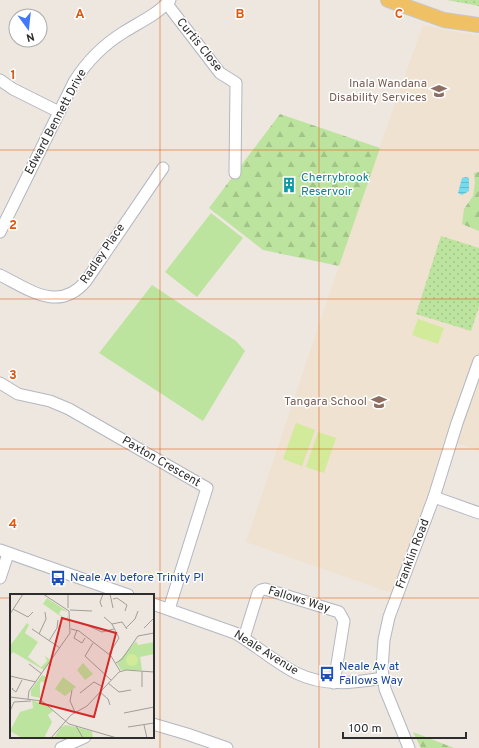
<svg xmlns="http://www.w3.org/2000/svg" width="479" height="748" font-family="Overpass,sans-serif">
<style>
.education{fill:#efe2d0}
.grass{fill:#bde49e}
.forest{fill:url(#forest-firs)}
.park{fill:url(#park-dots)}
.pitch{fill:#d1eb9a}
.water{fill:url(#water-rules)}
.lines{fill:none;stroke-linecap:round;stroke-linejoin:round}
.minor-casing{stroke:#b3b7c0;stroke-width:13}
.major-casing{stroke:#c8c8c8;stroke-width:16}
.minor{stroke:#fff;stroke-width:11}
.major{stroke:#f0c164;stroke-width:14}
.grid{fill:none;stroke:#df570e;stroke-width:1;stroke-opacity:0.55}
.labels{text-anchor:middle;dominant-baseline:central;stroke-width:3;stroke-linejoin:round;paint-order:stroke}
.street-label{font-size:12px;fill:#2d2d2d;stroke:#fff}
.education-label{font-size:12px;fill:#785e54;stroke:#fff;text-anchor:end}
.culture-label{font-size:12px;fill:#0d838f;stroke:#fff;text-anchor:start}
.transit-label{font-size:12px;fill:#164399;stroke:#fff;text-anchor:start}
.inset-road{fill:none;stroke:#a19d98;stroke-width:1}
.view{fill:#d62828;fill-opacity:0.15;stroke:#d62828;stroke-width:2}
.inset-edge{fill:none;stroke:#2d2d2d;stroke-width:2}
.grid-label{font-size:13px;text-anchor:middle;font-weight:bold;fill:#df570e;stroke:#fff;stroke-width:3;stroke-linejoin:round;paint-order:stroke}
</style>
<defs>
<pattern id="forest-firs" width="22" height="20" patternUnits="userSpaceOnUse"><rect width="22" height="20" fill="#bde49e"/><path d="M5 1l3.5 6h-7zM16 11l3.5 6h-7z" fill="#a3c488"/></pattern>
<pattern id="park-dots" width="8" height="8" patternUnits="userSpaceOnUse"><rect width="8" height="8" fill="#bde49e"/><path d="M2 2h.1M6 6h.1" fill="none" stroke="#a3c488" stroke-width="1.8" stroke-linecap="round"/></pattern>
<pattern id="water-rules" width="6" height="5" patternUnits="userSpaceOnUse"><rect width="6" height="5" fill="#75dbee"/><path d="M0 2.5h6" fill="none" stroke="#66bccc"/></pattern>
</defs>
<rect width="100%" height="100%" fill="#eee7e0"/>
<g class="education">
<polygon points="423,25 462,33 479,35 479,361 397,595 246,542 366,185"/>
<polygon points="475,378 479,379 479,451 453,442"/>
</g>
<g class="grass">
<polygon points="211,213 243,238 197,297 165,272"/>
<polygon points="152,285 236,341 245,351 203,421 99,353"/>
</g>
<g class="forest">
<polygon points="280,114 380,148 339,266 263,250 209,208"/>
<polygon points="479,172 479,231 462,224 464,209 473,196 475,183 474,173"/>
<polygon points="413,732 454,748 421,748"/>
</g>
<g class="park">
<polygon points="447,0 479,0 479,6"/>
<polygon points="441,236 479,248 479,307 471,331 416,314"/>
</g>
<g class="pitch">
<polygon points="418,319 444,328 438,344 412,335"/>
<polygon points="296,423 315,430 302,466 283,459"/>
<polygon points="318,432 336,438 324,473 306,467"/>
</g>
<polygon class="water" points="466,177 469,178 469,191 462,195 458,193 462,178"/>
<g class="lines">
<defs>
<g id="minor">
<polyline points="167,4 220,73 236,83 235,173"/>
<polyline points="0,80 13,89 59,112"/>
<path d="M0 232 74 82C87 61 103 45 124 32 140 22 158 14 170 0"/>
<path d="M0 275C30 290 59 313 86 281L163 168"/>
<polyline points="0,383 18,394 50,401 69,409 207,488 169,609"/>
<polyline points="434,497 479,513"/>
<polyline points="0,550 128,595"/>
<polyline points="0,578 8,554"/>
<path d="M153 604 235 633C256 645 274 662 296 673 325 687 353 683 383 678"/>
<polyline points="244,638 258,593 261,590 265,589 339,612 344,621 334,683"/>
<polyline points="153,724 187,734 227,748"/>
<polyline points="61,748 85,737"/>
<polyline points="409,748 385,689 382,669 384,640 389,617 434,497 457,423 479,361"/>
</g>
<polyline id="major" points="388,0 444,20 479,25"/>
</defs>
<use href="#minor" class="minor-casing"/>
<use href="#major" class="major-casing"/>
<use href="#minor" class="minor"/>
<use href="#major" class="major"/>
</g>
<path class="grid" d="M160 0V748M319 0V748M0 150H479M0 299H479M0 449H479M0 598H11M153 598H479"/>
<defs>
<symbol id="school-bare" viewBox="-9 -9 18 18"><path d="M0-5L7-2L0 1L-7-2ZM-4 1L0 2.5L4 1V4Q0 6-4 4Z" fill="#8d6e63" stroke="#fff" stroke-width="2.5" paint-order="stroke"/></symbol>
<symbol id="building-bare" viewBox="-9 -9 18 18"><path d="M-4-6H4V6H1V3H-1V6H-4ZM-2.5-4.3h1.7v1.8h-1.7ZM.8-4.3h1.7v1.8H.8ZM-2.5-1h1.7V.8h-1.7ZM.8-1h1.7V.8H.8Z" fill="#0f9aa8" stroke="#fff" stroke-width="2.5" paint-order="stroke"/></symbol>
<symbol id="bus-bare" viewBox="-9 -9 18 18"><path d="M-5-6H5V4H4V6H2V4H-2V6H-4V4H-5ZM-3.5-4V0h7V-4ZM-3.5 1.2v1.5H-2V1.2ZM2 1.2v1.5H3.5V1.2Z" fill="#1a4fb4" stroke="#fff" stroke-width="2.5" paint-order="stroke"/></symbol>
</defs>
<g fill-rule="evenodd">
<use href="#school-bare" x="428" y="80" width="22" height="22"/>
<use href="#building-bare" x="278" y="174" width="22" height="22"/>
<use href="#school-bare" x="368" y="391" width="22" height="22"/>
<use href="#bus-bare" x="47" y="567" width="22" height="22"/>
<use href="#bus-bare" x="316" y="663" width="22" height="22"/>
</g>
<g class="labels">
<g class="street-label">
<text transform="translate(199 45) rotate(51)">Curtis Close</text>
<text transform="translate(56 122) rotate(-62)">Edward Bennett Drive</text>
<text transform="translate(103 254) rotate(-56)">Radley Place</text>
<text transform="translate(161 462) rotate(30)">Paxton Crescent</text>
<text transform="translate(413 554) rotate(-69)">Franklin Road</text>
<text transform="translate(299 600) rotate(17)">Fallows Way</text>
<text transform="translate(266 653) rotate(32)">Neale Avenue</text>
</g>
<g class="education-label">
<text x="427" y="84">Inala Wandana<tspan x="427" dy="14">Disability Services</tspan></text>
<text x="367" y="402">Tangara School</text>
</g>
<g class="culture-label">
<text x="301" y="178">Cherrybrook<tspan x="301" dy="14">Reservoir</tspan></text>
</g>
<g class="transit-label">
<text x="70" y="578">Neale Av before Trinity Pl</text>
<text x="339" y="667">Neale Av at<tspan x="339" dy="14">Fallows Way</tspan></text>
</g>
</g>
<g transform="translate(10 594)">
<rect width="144" height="144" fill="#eee7e0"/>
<path d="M73 69 83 80 75 86 67 76Z" fill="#bde49e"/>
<path d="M37 4 58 18 51 16 49 20 56 25 58 22 59 28 33 10ZM17 29 19 31 15 39 28 48 18 63 31 73 37 67 35 62 41 66 34 76 3 58 0 62V52ZM32 81 38 84 35 89 31 87 30 90V104L21 102V96ZM53 83 66 93 55 102 45 95ZM56 131 82 137 83 144H44L51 133Z" fill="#bde49e"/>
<path d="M126 47 128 51 144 48V60L130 63 132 76H111L107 69ZM22 106 38 112 43 117 38 121 42 128 34 144H12L0 137 10 118 23 114Z" fill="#bde49e"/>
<path d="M116 66a6 6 0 1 1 12 0a6 6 0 1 1-12 0Z" fill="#d1eb9a"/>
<path class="inset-road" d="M33 0 59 17M58 0V14M100 0 103 14M103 5 107 4 117 11 115 17M92 13 90 8 93 0M3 15 18 23 23 18M60 16 82 17M0 20 13 0M94 23 102 30 109 44 99 60M72 29 92 38 104 35M102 30 112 28 117 35M116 34 125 25 128 17M134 34 144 24M22 35 50 54M61 35 69 37 101 62 110 77M67 36 64 44 72 49 75 44M29 40 36 25 35 18M39 47 47 34 48 26M83 49 75 62 101 86M106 69 112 65 128 42 144 39M19 70 32 80M132 77V93M0 82 26 88M98 89 109 98 121 96M3 94 2 95 6 98 12 86M62 96 60 107 65 118M90 98 98 105 100 111M70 99 84 88 93 93M0 103 32 107 59 130 107 144M18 105 19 97 60 39 59 17M0 117 4 108 21 107M114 119 144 113M134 131 137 144M66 132 73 144M118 133 144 129M41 144 61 121 77 112 109 78 116 76 144 78"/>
<path class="view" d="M52 24 106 39 84 123 30 109Z"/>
<rect width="144" height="144" class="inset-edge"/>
</g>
<g class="grid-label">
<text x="80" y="18">A</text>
<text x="240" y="18">B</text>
<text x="399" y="18">C</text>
<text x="13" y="79">1</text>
<text x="13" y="229">2</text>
<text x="13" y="379">3</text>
<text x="13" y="528">4</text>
</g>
<g transform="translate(28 28) rotate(165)"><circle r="19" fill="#ffffff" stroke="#ababab"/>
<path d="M0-3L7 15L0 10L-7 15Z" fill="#4378f8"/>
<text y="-6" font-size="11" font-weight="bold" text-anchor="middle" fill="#2d2d2d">N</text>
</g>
<path d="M343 732v6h123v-6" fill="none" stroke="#2d2d2d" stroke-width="2"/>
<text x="349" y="732" font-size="12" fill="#2d2d2d" stroke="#ffffff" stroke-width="3" paint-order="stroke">100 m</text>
</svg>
